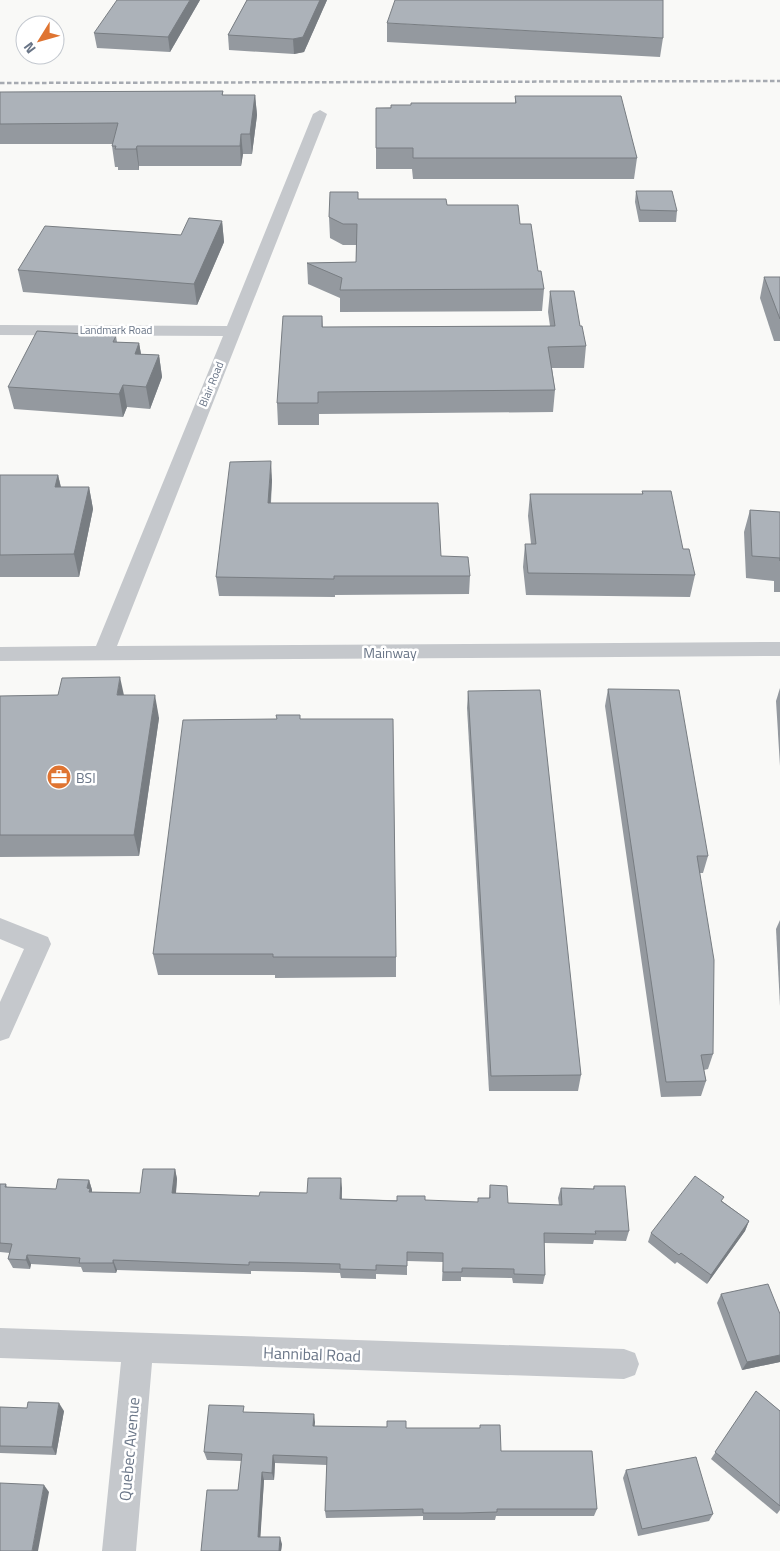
<svg xmlns="http://www.w3.org/2000/svg" width="780" height="1551" font-family="'Titillium Web',sans-serif">
<style>
.lines{fill:none;stroke-linecap:round;stroke-linejoin:round}
.minor{fill:#c5c8cc;fill-rule:evenodd}
.rail{stroke:#a6aab1;stroke-width:2.5;stroke-dasharray:4.5 2.5;stroke-linecap:butt}
.wall{fill:#94999f}
.shaded-wall{fill:#787d82}
.building{fill:#acb2b9;stroke:#787d82}
.labels{text-anchor:middle;dominant-baseline:central;stroke-width:5;stroke-linejoin:round;paint-order:stroke}
.far-street-label{font-size:11px;fill:#697587;stroke:#fff}
.street-label{font-size:14px;fill:#697587;stroke:#fff}
.poi-label{font-size:14px;fill:#697587;stroke:#fff;text-anchor:start}
.near-street-label{font-size:16px;fill:#697587;stroke:#fff}
</style>
<rect width="100%" height="100%" fill="#f9f9f7"/>
<g class="lines">
<g class="minor">
<polygon points="320,110 327,114 117,646 780,642 780,656 0,661 0,647 96,646 223,336 0,335 0,325 227,326 313,114"/>
<polygon points="0,918 48,937 51,944 9,1038 0,1041 0,1002 24,949 0,939"/>
<polygon points="0,1328 624,1349 635,1353 639,1364 635,1375 624,1379 152,1363 136,1551 102,1551 121,1362 0,1358"/>
</g>
<polyline class="rail" points="0,83 780,81"/>
</g>
<g class="wall">
<polygon points="200,0 170,52 97,48 94,33"/>
<polygon points="247,0 327,0 304,52 294,54 229,50 228,35"/>
<polygon points="387,23 663,38 660,57 387,42"/>
<polygon points="223,91 223,95 255,95 257,115 252,154 243,154 241,166 139,166 139,170 118,170 118,167 115,167 112,146 113,144 0,144 0,92"/>
<polygon points="515,96 637,158 634,179 413,179 412,169 376,169 376,108 515,103"/>
<polygon points="636,191 677,211 676,222 639,222 635,202"/>
<polygon points="358,192 358,199 447,205 520,224 544,289 542,311 340,312 340,298 308,284 307,263 356,262 356,245 343,245 330,238 329,217"/>
<polygon points="222,221 224,242 197,305 23,292 18,270 181,235"/>
<polygon points="764,277 780,277 780,341 774,341 760,298"/>
<polygon points="550,291 580,326 586,346 584,368 552,368 555,390 553,412 319,414 319,425 278,425 277,403 322,316 323,327 550,326 548,312"/>
<polygon points="116,336 117,342 139,343 141,354 159,355 162,377 150,409 127,407 123,417 14,409 8,387"/>
<polygon points="0,475 58,475 61,487 89,487 93,509 79,577 0,577"/>
<polygon points="272,480 271,503 441,556 470,576 469,594 335,595 335,597 219,596 216,577"/>
<polygon points="642,491 683,549 695,575 690,597 526,595 523,567 525,544 531,544 528,516 530,494 642,494"/>
<polygon points="750,510 780,512 780,592 774,592 774,581 746,578 744,532"/>
<polygon points="780,688 780,766 776,701"/>
<polygon points="608,689 708,856 703,873 700,873 713,1054 708,1069 704,1070 706,1081 701,1096 661,1097 605,706"/>
<polygon points="468,691 581,1075 578,1091 489,1091 467,708"/>
<polygon points="124,695 159,718 139,856 0,857 0,696"/>
<polygon points="301,719 396,957 396,977 275,978 275,975 158,975 153,954"/>
<polygon points="780,920 780,1006 776,929"/>
<polygon points="175,1169 177,1179 176,1193 259,1196 307,1193 342,1188 342,1199 478,1202 478,1198 489,1198 490,1185 508,1203 559,1205 558,1198 561,1188 593,1189 594,1186 629,1231 626,1241 594,1240 593,1244 544,1243 545,1275 543,1284 513,1283 512,1278 461,1277 461,1281 442,1281 443,1262 407,1261 407,1275 376,1274 376,1279 341,1278 340,1273 303,1272 251,1271 251,1274 117,1270 116,1273 83,1272 81,1267 31,1264 30,1269 13,1268 8,1259 10,1253 0,1252 0,1184 6,1184 7,1187 56,1189 89,1180 92,1190 92,1192 140,1193"/>
<polygon points="722,1201 749,1221 745,1231 707,1284 677,1262 675,1264 648,1242 651,1233"/>
<polygon points="721,1294 780,1314 780,1362 742,1370 717,1303"/>
<polygon points="756,1391 780,1411 780,1510 777,1514 711,1459"/>
<polygon points="0,1407 64,1411 56,1455 0,1453"/>
<polygon points="245,1412 315,1422 314,1426 406,1428 480,1428 480,1425 501,1451 597,1509 594,1516 496,1516 495,1520 423,1520 423,1516 326,1518 325,1511 327,1465 275,1463 274,1480 264,1480 260,1537 282,1544 281,1551 201,1551 238,1490 242,1461 207,1460 204,1452"/>
<polygon points="626,1470 713,1514 709,1521 638,1536 623,1478"/>
</g>
<g class="shaded-wall">
<polygon points="190,0 200,0 170,52 168,37"/>
<polygon points="320,0 327,0 304,52 294,54 293,39"/>
<polygon points="255,95 257,115 252,154 250,134"/>
<polygon points="241,134 243,154 241,166 240,146"/>
<polygon points="137,146 139,166 139,170 136,149"/>
<polygon points="222,221 224,242 197,305 194,284"/>
<polygon points="139,343 143,365 135,354"/>
<polygon points="159,355 162,377 150,409 146,387"/>
<polygon points="123,385 127,407 123,417 119,394"/>
<polygon points="271,461 272,480 269,522 268,503"/>
<polygon points="58,475 63,497 55,487"/>
<polygon points="89,487 93,509 79,577 74,554"/>
<polygon points="120,677 125,700 117,695"/>
<polygon points="155,695 159,718 139,856 134,835"/>
<polygon points="175,1169 177,1179 175,1202 172,1193"/>
<polygon points="341,1178 342,1188 341,1208 340,1199"/>
<polygon points="89,1180 92,1190 92,1193 94,1198 87,1188"/>
<polygon points="749,1221 745,1231 707,1284 711,1275"/>
<polygon points="27,1255 31,1264 30,1269 26,1260"/>
<polygon points="113,1260 117,1270 116,1273 113,1263"/>
<polygon points="780,1355 780,1362 742,1370 747,1362"/>
<polygon points="59,1403 64,1411 56,1455 52,1447"/>
<polygon points="314,1414 315,1422 314,1434 313,1426"/>
<polygon points="273,1455 275,1463 274,1480 272,1473"/>
<polygon points="262,1472 264,1480 260,1544 258,1537"/>
<polygon points="44,1485 49,1492 38,1551 32,1551"/>
<polygon points="280,1537 282,1544 281,1551 279,1551"/>
</g>
<g class="building">
<polygon points="117,0 190,0 168,37 94,33"/>
<polygon points="247,0 320,0 303,37 293,39 228,35"/>
<polygon points="395,0 663,0 663,38 387,23"/>
<polygon points="223,91 222,95 255,95 250,134 241,134 240,146 137,146 136,149 115,149 116,146 112,146 118,123 0,124 0,92"/>
<polygon points="515,96 621,96 637,158 413,158 413,148 376,148 376,108 391,108 391,105 411,105 411,103 516,103"/>
<polygon points="636,191 672,191 677,211 640,210"/>
<polygon points="330,192 358,192 358,199 446,199 447,205 518,205 520,224 531,224 538,271 541,271 544,289 340,290 342,278 307,263 356,262 357,224 343,224 329,217"/>
<polygon points="189,218 222,221 194,284 18,270 45,226 181,235"/>
<polygon points="764,277 780,277 780,319"/>
<polygon points="550,291 574,291 580,326 582,326 586,346 548,347 555,390 318,392 318,403 277,403 283,316 322,316 322,327 555,326"/>
<polygon points="37,331 116,336 113,342 139,343 135,354 159,355 146,387 123,385 119,394 8,387"/>
<polygon points="271,461 268,503 438,503 441,556 468,557 470,576 334,576 334,579 216,577 230,462"/>
<polygon points="0,475 58,475 55,487 89,487 74,554 0,555"/>
<polygon points="642,491 671,491 683,549 689,549 695,575 528,573 525,544 536,544 530,494 643,494"/>
<polygon points="750,510 780,512 780,561 780,558 752,556"/>
<polygon points="120,677 117,695 155,695 134,835 0,835 0,696 58,695 62,678"/>
<polygon points="608,689 679,690 708,856 697,856 714,960 713,1054 701,1055 706,1081 666,1082"/>
<polygon points="540,690 581,1075 491,1076 468,691"/>
<polygon points="276,715 300,715 300,719 393,719 396,957 273,957 273,954 153,954 183,720 277,719"/>
<polygon points="143,1169 175,1169 172,1193 259,1196 260,1192 307,1193 308,1178 341,1178 340,1199 397,1201 397,1196 425,1196 425,1200 478,1202 478,1198 490,1198 490,1185 507,1186 508,1203 562,1205 561,1188 594,1189 594,1186 625,1186 629,1231 595,1231 596,1234 544,1233 545,1275 514,1274 514,1269 462,1268 462,1272 443,1272 443,1253 407,1252 407,1266 376,1265 376,1270 340,1269 340,1264 302,1263 249,1262 249,1265 113,1260 113,1263 79,1263 80,1258 27,1255 26,1260 8,1259 12,1244 0,1243 0,1184 6,1184 5,1187 56,1189 58,1179 89,1180 87,1188 90,1189 89,1192 140,1193"/>
<polygon points="695,1176 724,1197 721,1201 749,1221 711,1275 681,1253 679,1255 651,1233"/>
<polygon points="768,1284 780,1314 780,1355 747,1362 721,1294"/>
<polygon points="756,1391 780,1411 780,1506 715,1452"/>
<polygon points="28,1402 59,1403 52,1447 0,1446 0,1407 27,1408"/>
<polygon points="209,1405 244,1406 243,1412 314,1414 313,1426 387,1427 387,1421 406,1421 406,1428 480,1428 480,1425 500,1425 501,1451 592,1451 597,1509 497,1509 497,1512 463,1513 423,1513 423,1509 325,1511 327,1457 273,1455 272,1473 262,1472 258,1537 280,1537 279,1551 201,1551 207,1490 238,1490 242,1454 204,1452"/>
<polygon points="696,1457 713,1514 642,1529 626,1470"/>
<polygon points="0,1483 44,1485 32,1551 0,1551"/>
</g>
<defs>
<symbol id="office-disc" viewBox="-11 -11 22 22"><circle r="9.5" fill="#df7431" stroke="#fff"/><path d="M-6-3h4V-5.5h4V-3h4V5H-6ZM-1-4.5V-3h2v-1.5ZM-6 0V1H6V0Z" fill="#fff"/></symbol>
</defs>
<g fill-rule="evenodd">
<use href="#office-disc" x="45" y="763" width="28" height="28"/>
</g>
<g class="labels">
<g class="far-street-label">
<text x="116" y="330">Landmark Road</text>
<text transform="translate(211 384) rotate(-68)">Blair Road</text>
</g>
<g class="street-label">
<text x="390" y="652">Mainway</text>
</g>
<g class="poi-label">
<text x="76" y="777">BSI</text>
</g>
<g class="near-street-label">
<text transform="translate(312 1354) rotate(2)">Hannibal Road</text>
<text transform="translate(129 1449) rotate(-85)">Quebec Avenue</text>
</g>
</g>
<g transform="translate(40 40) rotate(233)"><circle r="24" fill="#ffffff" stroke="#c3c8cf"/>
<path d="M0-4L9 19L0 12L-9 19Z" fill="#df7431"/>
<text y="-8" font-size="14" font-weight="bold" text-anchor="middle" fill="#697587">N</text>
</g>
</svg>
